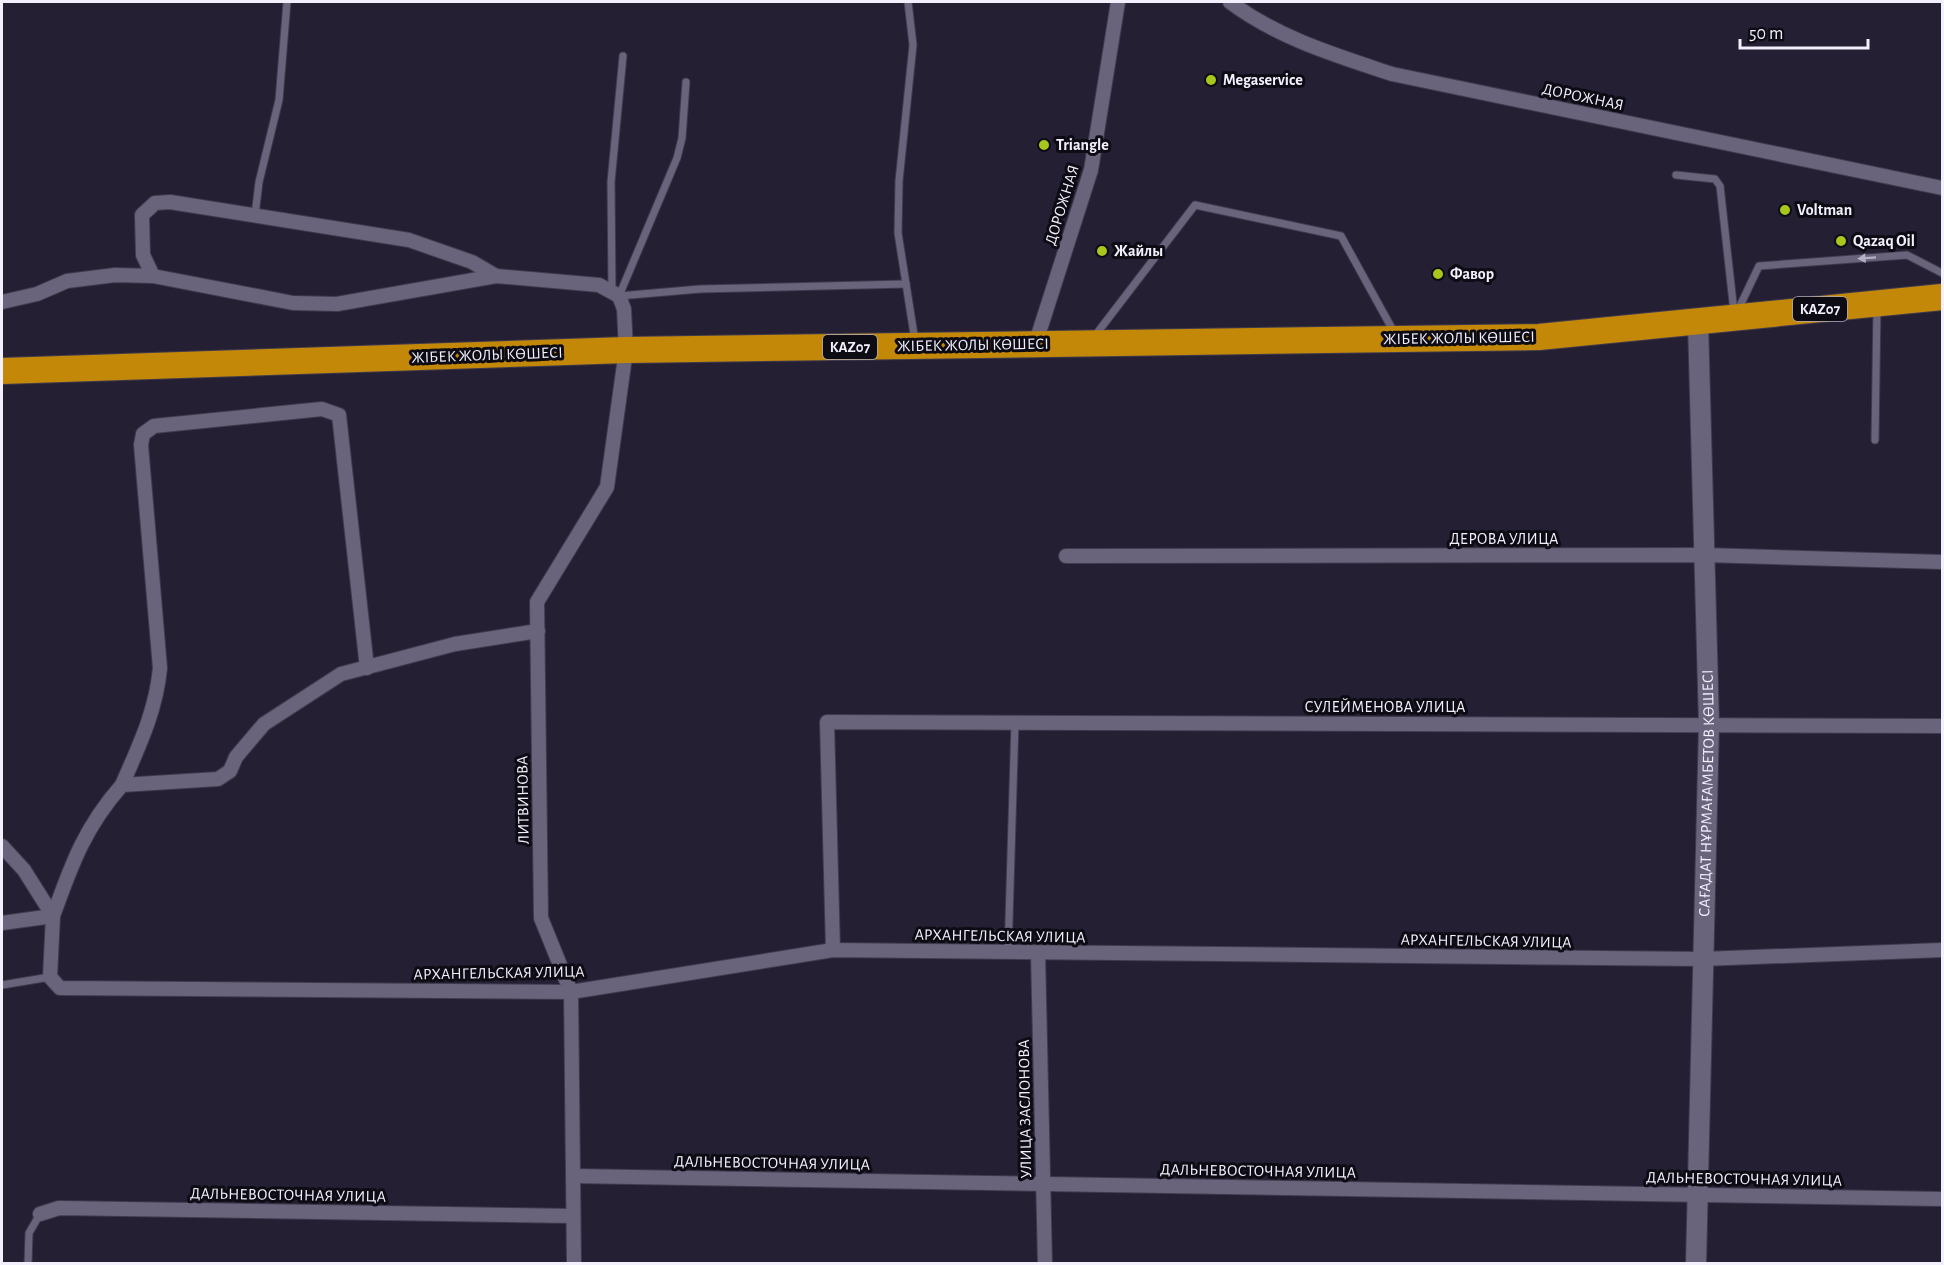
<svg xmlns="http://www.w3.org/2000/svg" width="1944" height="1265" font-family="'Alegreya Sans',sans-serif">
<style>
.lines{fill:none;stroke-linecap:round;stroke-linejoin:round}
.lane-casing{stroke:#403b4c;stroke-width:9}
.street-casing{stroke:#403b4c;stroke-width:16}
.secondary-casing{stroke:#403b4c;stroke-width:22}
.highway-casing{stroke:#403b4c;stroke-width:28}
.lane{stroke:#69647c;stroke-width:7}
.street{stroke:#69647c;stroke-width:14}
.secondary{stroke:#69647c;stroke-width:20}
.highway{stroke:#c48809;stroke-width:26}
.oneway{fill:#b5b1c4}
.poi-dot{fill:#a8c71c;stroke:#0d0b13;stroke-width:2}
.labels{text-anchor:middle;dominant-baseline:central;stroke-width:6;stroke-linejoin:round;paint-order:stroke}
.shield{fill:#0d0b13;stroke:#aeabb8;stroke-width:1.5}
.shield-label{font-size:15px;font-weight:bold;fill:#f3f0fe}
.poi-label{font-size:16px;font-weight:bold;fill:#f3f0fe;stroke:#0d0b13;text-anchor:start}
.street-label{font-size:16px;fill:#f3f0fe;stroke:#0d0b13}
</style>
<rect width="100%" height="100%" fill="#241f33"/>
<g class="lines">
<defs>
<g id="lane">
<polyline points="908,2 913,45 899,181 898,233 915,341"/>
<polyline points="686,82 682,138 677,158 619,296 700,289 906,284"/>
<polyline points="1676,175 1715,179 1720,186 1734,312"/>
<polyline points="255,215 259,182 279,100 287,2"/>
<polyline points="612,290 611,182 623,56"/>
<polyline points="1738,310 1759,266 1907,255 1942,273"/>
<polyline points="1094,337 1195,205 1341,236 1395,334"/>
<polyline points="1875,440 1877,307"/>
<polyline points="1008,954 1015,722"/>
<polyline points="2,985 50,977"/>
<polyline points="28,1264 29,1233 40,1214"/>
</g>
<g id="street">
<path d="M1230 2C1278 38 1335 55 1392 74L1942 188"/>
<polyline points="153,276 143,255 142,215 155,203 170,202 409,240 472,262 496,276"/>
<polyline points="2,302 37,294 67,281 115,275 153,276 293,303 337,304 496,276 599,285 619,296 624,309 626,350 607,487 537,602 541,918 571,992 574,1264"/>
<polyline points="1035,345 1091,170 1118,2"/>
<polyline points="1066,556 1705,555 1942,562"/>
<path d="M122 785C139 746 156 711 160 668L141 445 143 434 154 426 322 409 339 415 367 668"/>
<polyline points="2,846 24,870 53,916 50,977 60,988 571,992 833,950 1702,959 1942,950"/>
<path d="M2 923 53 916C72 863 85 827 122 785L218 779 230 771 236 757 264 724 341 674 455 644 538 631"/>
<polyline points="833,950 827,722 1942,726"/>
<polyline points="1038,953 1045,1264"/>
<polyline points="573,1176 1942,1199"/>
<polyline points="40,1214 59,1208 573,1216"/>
</g>
<g id="secondary">
<path id="s1" d="M1696 1264 1709 724 1698 322"/>
</g>
<polyline id="highway" points="2,371 626,350 1539,337 1942,297"/>
</defs>
<use href="#lane" class="lane-casing"/>
<use href="#street" class="street-casing"/>
<use href="#secondary" class="secondary-casing"/>
<use href="#highway" class="highway-casing"/>
<use href="#lane" class="lane"/>
<use href="#street" class="street"/>
<use href="#secondary" class="secondary"/>
<use href="#highway" class="highway"/>
</g>
<defs><path id="oneway-solid" d="M-6-.8H1V-3.2L6.5 0L1 3.2V.8H-6Z" transform="scale(1.5)"/></defs>
<use class="oneway" href="#oneway-solid" transform="translate(1867 258) rotate(176)"/>
<g class="poi-dot">
<circle cx="1211" cy="80" r="6"/>
<circle cx="1044" cy="145" r="6"/>
<circle cx="1785" cy="210" r="6"/>
<circle cx="1841" cy="241" r="6"/>
<circle cx="1102" cy="251" r="6"/>
<circle cx="1438" cy="274" r="6"/>
</g>
<g class="labels">
<g class="shield">
<rect x="1793" y="297" width="54" height="24" rx="4.5"/>
<rect x="823" y="335" width="54" height="24" rx="4.5"/>
</g>
<g class="shield-label">
<text x="1820" y="309">KAZ07</text>
<text x="850" y="347">KAZ07</text>
</g>
<g class="poi-label">
<text x="1223" y="80">Megaservice</text>
<text x="1056" y="145">Triangle</text>
<text x="1797" y="210">Voltman</text>
<text x="1853" y="241">Qazaq Oil</text>
<text x="1114" y="251">Жайлы</text>
<text x="1450" y="274">Фавор</text>
</g>
<g class="street-label">
<text transform="translate(1583 97) rotate(12)">ДОРОЖНАЯ</text>
<text transform="translate(1062 205) rotate(-73)">ДОРОЖНАЯ</text>
<text transform="translate(1459 338) rotate(-1)">ЖІБЕК ЖОЛЫ КӨШЕСІ</text>
<text transform="translate(973 345) rotate(-1)">ЖІБЕК ЖОЛЫ КӨШЕСІ</text>
<text transform="translate(487 355) rotate(-2)">ЖІБЕК ЖОЛЫ КӨШЕСІ</text>
<text x="1504" y="539">ДЕРОВА УЛИЦА</text>
<text x="1385" y="707">СУЛЕЙМЕНОВА УЛИЦА</text>
<text stroke="none"><textPath href="#s1" startOffset="471">САҒАДАТ НҰРМАҒАМБЕТОВ КӨШЕСІ</textPath></text>
<text transform="translate(523 800) rotate(-91)">ЛИТВИНОВА</text>
<text transform="translate(1000 936) rotate(1)">АРХАНГЕЛЬСКАЯ УЛИЦА</text>
<text transform="translate(1486 941) rotate(1)">АРХАНГЕЛЬСКАЯ УЛИЦА</text>
<text transform="translate(499 973) rotate(-1)">АРХАНГЕЛЬСКАЯ УЛИЦА</text>
<text transform="translate(1025 1109) rotate(-91)">УЛИЦА ЗАСЛОНОВА</text>
<text transform="translate(772 1163) rotate(1)">ДАЛЬНЕВОСТОЧНАЯ УЛИЦА</text>
<text transform="translate(1258 1171) rotate(1)">ДАЛЬНЕВОСТОЧНАЯ УЛИЦА</text>
<text transform="translate(1744 1179) rotate(1)">ДАЛЬНЕВОСТОЧНАЯ УЛИЦА</text>
<text transform="translate(288 1195) rotate(1)">ДАЛЬНЕВОСТОЧНАЯ УЛИЦА</text>
</g>
</g>
<rect width="1944" height="1265" fill="none" stroke="#f3f0fe" stroke-width="6"/>
<path d="M1740 39v9h128v-9" fill="none" stroke="#f3f0fe" stroke-width="3"/>
<text x="1749" y="39" font-size="18" fill="#f3f0fe" stroke="#0d0b13" stroke-width="4.5" paint-order="stroke">50 m</text>
</svg>
